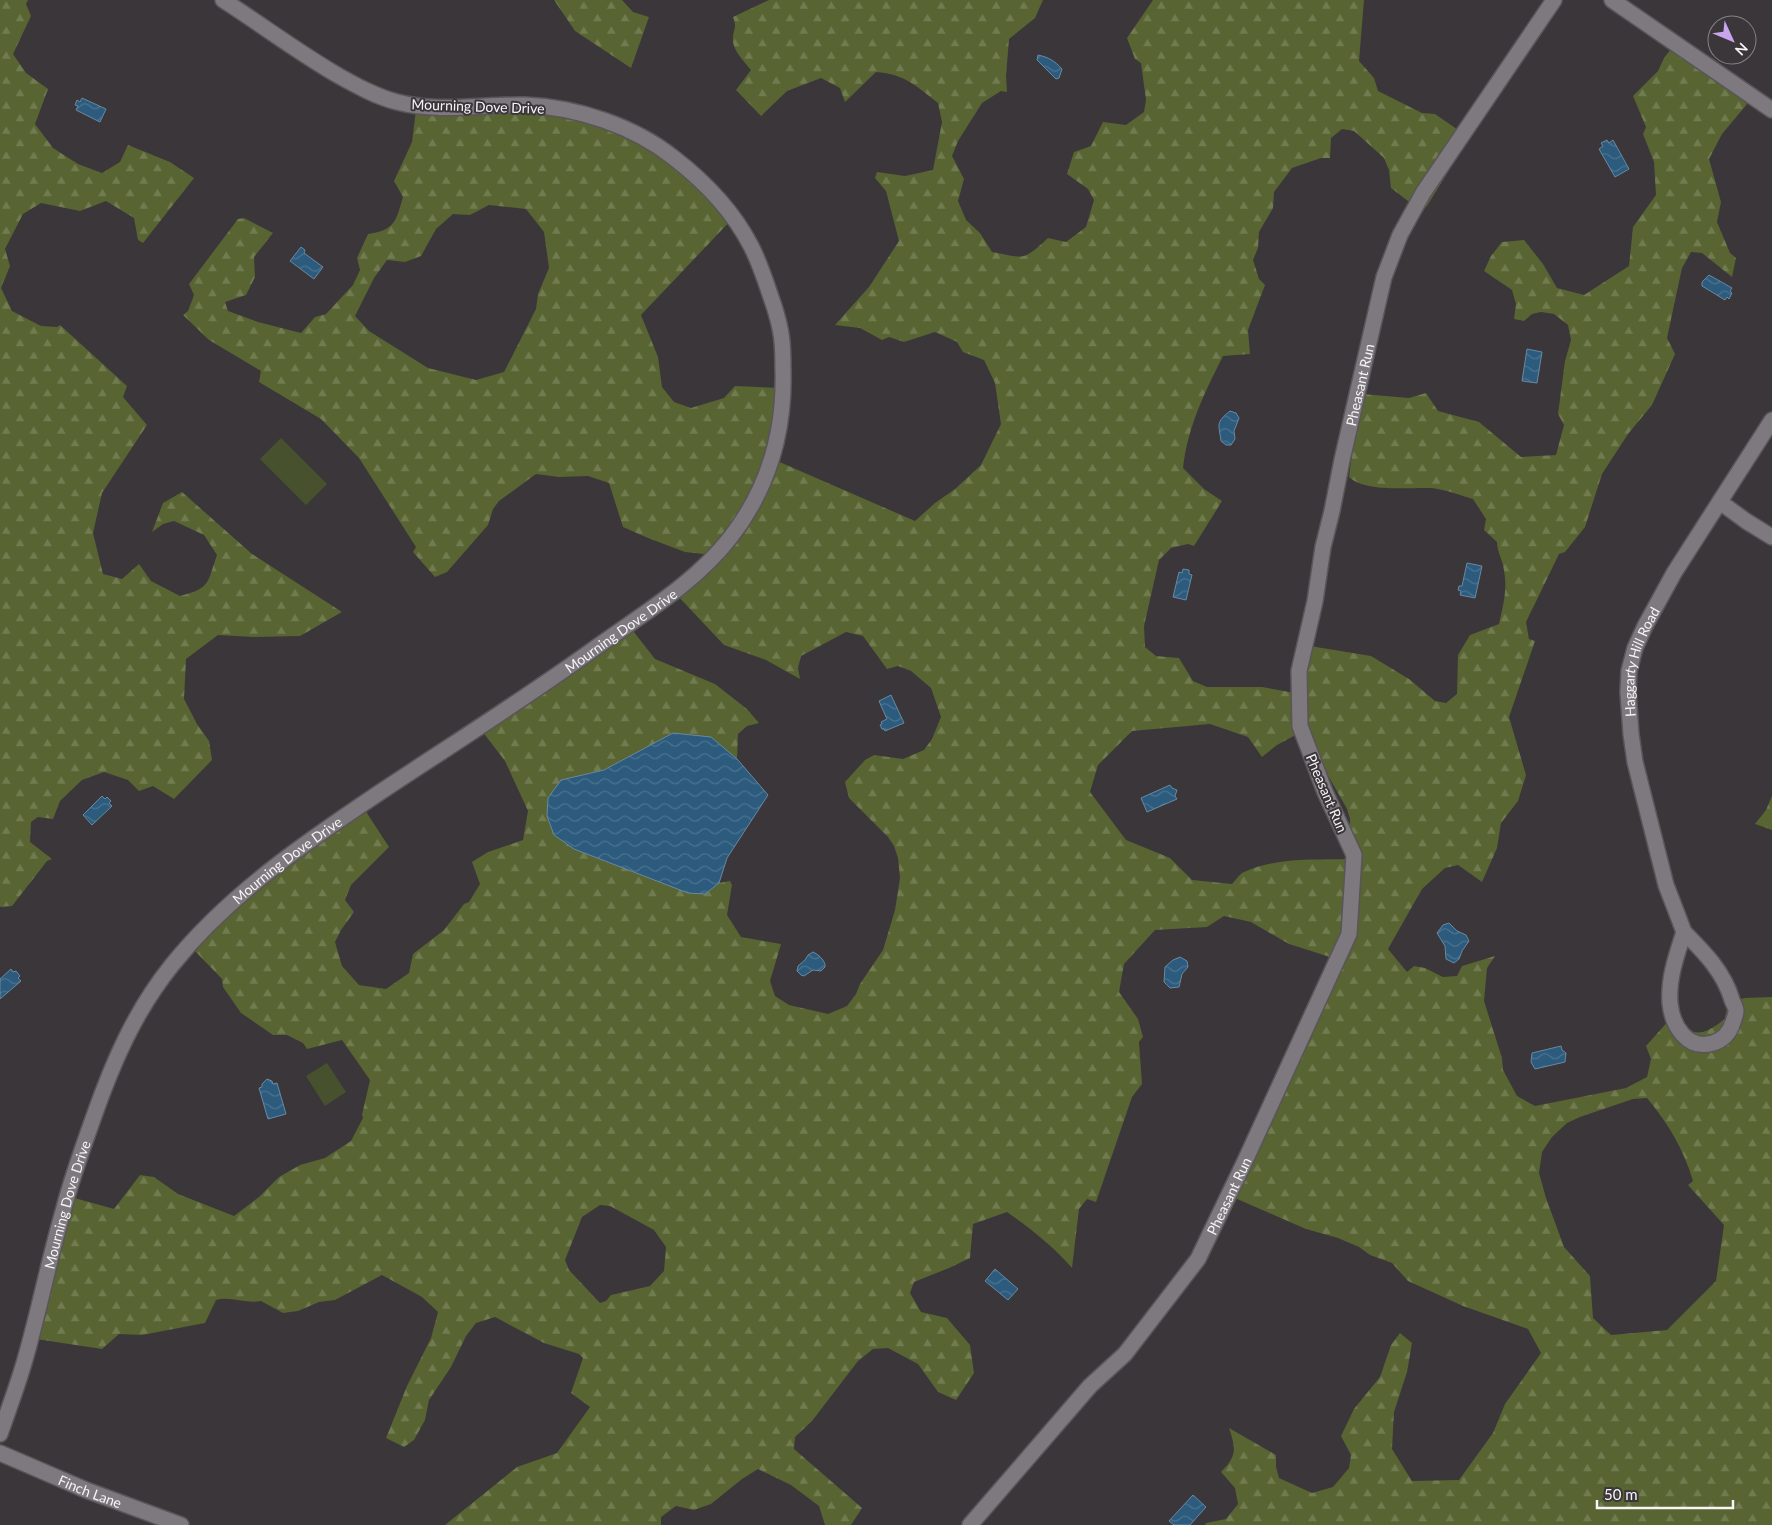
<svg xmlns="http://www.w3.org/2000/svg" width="1772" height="1525" font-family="Lato,sans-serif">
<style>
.forest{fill:url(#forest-firs);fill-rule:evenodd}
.park{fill:#48512d}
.water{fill:url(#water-waves);stroke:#6989a2}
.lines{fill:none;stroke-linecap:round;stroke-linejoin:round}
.minor-casing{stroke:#595559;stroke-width:18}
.minor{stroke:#7e797e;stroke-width:15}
.labels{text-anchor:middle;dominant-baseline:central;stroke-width:4;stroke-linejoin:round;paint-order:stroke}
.street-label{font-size:14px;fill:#f7f4f7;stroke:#3a363a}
</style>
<defs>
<pattern id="forest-firs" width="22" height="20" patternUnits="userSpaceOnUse" patternTransform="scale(1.25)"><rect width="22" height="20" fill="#586431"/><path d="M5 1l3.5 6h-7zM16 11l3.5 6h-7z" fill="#717b50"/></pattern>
<pattern id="water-waves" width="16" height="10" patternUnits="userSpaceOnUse" patternTransform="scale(1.25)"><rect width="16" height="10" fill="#2c5b7d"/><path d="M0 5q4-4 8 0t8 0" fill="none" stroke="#4b7390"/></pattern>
</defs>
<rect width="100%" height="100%" fill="#3a363a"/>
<g class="forest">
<path d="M0 0H28L26 4 31 16 13 54 26 73 48 89 35 124 53 148 78 164 102 173 120 162 128 145 170 162 194 178 143 243 138 240 134 218 106 201 80 211 41 203 23 214 5 249 10 266 1 288 12 311 41 326 57 327 60 325 127 386 123 397 147 425 102 493 93 533 103 574 122 579 139 564 151 581 180 596C211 588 207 583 217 555L204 535 174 521 163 524 152 532 163 503 182 492 252 554 342 612 300 636 254 637 218 635 186 659 184 699 197 724 209 741 212 760 174 799 153 786 139 791 128 780 104 772 82 780 60 801 53 819 38 817 31 822 30 842 52 859 47 861 12 906 0 907Z"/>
<polygon points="554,0 622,0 633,12 649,17 631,68 575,31"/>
<path d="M769 0H1043L1035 18 1009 39 1006 76 1007 92 1001 91 982 103 958 141 952 156 964 179 958 201 966 220 980 233 992 252C1025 258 1022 262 1048 238L1066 242 1086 227 1094 200 1088 189 1067 174 1074 152 1091 146 1103 122 1126 125 1144 112 1146 100 1141 63 1135 59 1127 38 1153 0H1364L1359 61 1374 78 1378 91 1422 113 1435 114 1467 136V141L1427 206 1421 211 1391 188 1389 170 1384 158 1354 131 1342 129 1331 138 1330 158H1321L1292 168 1274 192 1273 208 1259 232 1258 248 1253 260 1259 279 1265 285 1248 330 1250 354 1223 356C1204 394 1188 426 1183 468L1204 489 1222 501 1194 546 1188 544 1171 548 1159 560 1144 626 1145 647 1156 656 1179 658 1193 681 1207 687H1262L1295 693 1310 646 1371 656 1409 679 1435 701 1446 703 1457 694 1458 655 1470 635 1499 624C1504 601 1508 588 1503 565 1501 557 1497 550 1497 542L1484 530 1486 519 1473 499C1460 495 1446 490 1432 488 1410 487 1366 493 1349 477L1359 401 1362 394 1409 398 1426 393 1438 411 1479 422 1521 457 1556 455 1564 425 1558 414 1565 361 1571 340 1568 325 1554 314 1541 312 1532 314 1524 321 1514 319 1516 304 1512 290 1484 271 1491 256 1502 242 1524 240 1543 264 1557 288 1584 295 1629 266 1633 227 1656 195 1654 162 1643 134 1646 127 1633 96 1658 71 1664 58 1674 45 1753 97 1722 134 1709 159 1721 202 1717 222 1730 253 1736 258 1732 277 1702 253 1691 252 1682 268 1667 338 1675 354 1652 405 1628 434 1602 474 1585 527 1565 552 1559 554 1526 622 1529 639 1535 641 1509 717 1526 775 1518 801 1501 823 1497 848 1482 882 1458 865 1445 868 1422 889 1388 949 1407 972 1414 966 1425 968 1443 977 1457 976 1462 966 1495 956 1487 968 1484 1001 1502 1058 1503 1070 1517 1096 1535 1106 1626 1088 1647 1077 1651 1059 1646 1046 1670 1019C1695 1036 1700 1038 1725 1019L1728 1002 1745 998 1772 997V1525H1205L1206 1523 1226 1519 1238 1504 1235 1488 1221 1472C1237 1456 1236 1449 1229 1428L1276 1455V1467L1279 1478 1312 1493 1333 1487 1349 1468 1351 1455 1341 1436 1354 1409 1380 1377 1391 1345 1400 1333 1412 1343 1407 1372 1394 1412 1392 1449 1412 1481 1459 1480 1493 1433 1505 1404 1541 1353 1528 1329 1463 1306 1408 1281 1392 1263 1370 1255 1359 1247 1338 1238 1306 1229 1235 1198 1330 962V957L1289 944 1251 922 1224 916 1207 927 1155 930 1124 964 1119 992 1138 1019 1143 1037 1139 1042 1142 1084 1132 1097 1096 1202 1087 1199 1079 1209 1072 1268C1053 1246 1031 1229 1007 1212L973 1224 970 1258 949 1268 914 1282 910 1293 921 1312 947 1318 970 1345 974 1373 956 1400 938 1392 918 1364 888 1348 873 1349 858 1361 812 1421 795 1437 794 1449 862 1508 851 1525H825L819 1506 791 1485 758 1469 742 1479 711 1504 694 1510 676 1506 661 1517V1525H445L517 1467 557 1453 590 1407 571 1393 583 1358 579 1354 544 1343 495 1317 476 1323 466 1336 451 1367 429 1400 425 1420 414 1440 404 1447 386 1438 407 1386 431 1338 438 1312 422 1297 382 1275 335 1300 319 1302 298 1311 283 1313 261 1301C245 1304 231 1296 216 1300L205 1323 142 1335 119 1334 102 1349 36 1339 71 1197 114 1209 140 1175 154 1177 178 1194 234 1216 259 1197 279 1177 300 1165 325 1158 351 1141 363 1118 362 1115 370 1080 342 1040 307 1049 303 1043 287 1035H273L241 1013 223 987 222 979 193 949 259 881 363 807 389 847 351 885 345 900 354 912 341 930 335 942 342 966 359 985 386 989 409 973 413 954 444 930 464 904 469 902 480 884 472 862 488 852 523 840 528 811 505 761 482 731 630 627 655 659 715 684 747 709 759 723 747 726 738 734 737 759 673 733 604 770 561 780 705 894 719 883 730 881 732 885 727 915 741 937 781 944 770 981 775 996 789 1005 828 1014 847 1006 856 994 860 984 883 950 895 910 900 878 898 858 894 846 888 837 849 798 845 782 865 760 874 755 903 759 924 750 932 739 941 717 931 688 911 671 898 666 887 669 863 636 846 632 801 656 798 668 800 679 766 660 724 645 676 594 713 555 685 552 648 538 623 527 609 483 588 476 559 477 536 474 499 501 493 509 488 525 447 572 435 577 413 552 416 547 359 458 321 419 259 382 261 371 209 340 183 315 188 311 194 295 189 284 238 219 244 218 273 233 254 257 255 277 246 295 225 302 228 311 258 322 301 333 315 317 326 314 353 285 360 270 357 258 368 234C395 230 396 221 403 197L394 181 412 142 416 110 571 112 669 152 734 217 641 315 658 357 662 387 674 402 691 408 724 398 735 386 780 388 775 460 915 521 935 503 955 489 981 465 1001 424 995 383 984 360 963 352 957 342 935 332 904 342 889 337 882 340 860 328 835 325 869 287 899 241 886 191 875 178 877 172 905 176 933 170 942 122 938 103C916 86 905 74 876 72L845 102 840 88 821 78 787 91 761 116 736 90 751 70C745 62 731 49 733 37 734 27 737 28 733 17ZM489 205 526 209 544 232 549 268 538 294 536 309 504 372 476 380 428 368 369 331 355 316 374 278 387 260 405 262 421 256 436 229 453 214 470 215ZM1210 724 1248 737 1262 757 1277 745 1303 731 1347 809 1350 819 1349 859C1314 860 1275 857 1242 873 1239 875 1235 881 1232 884L1192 880 1170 858 1126 840 1090 792 1098 765 1132 731ZM1647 1098C1668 1123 1684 1150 1693 1181L1688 1185 1724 1225 1716 1281 1667 1330 1611 1335 1593 1318 1590 1276 1564 1247 1546 1198 1539 1173 1542 1152 1552 1137 1567 1123 1580 1117 1633 1099ZM600 1205 610 1206 654 1230 666 1247 664 1271 650 1286 611 1295 606 1301 600 1303 569 1270 565 1260 582 1217Z"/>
<polygon points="1772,796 1772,830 1755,824 1766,810"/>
</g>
<g class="park">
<polygon points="281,438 327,484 306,505 260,459"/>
<polygon points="327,1063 346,1092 325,1106 306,1076"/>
</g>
<g class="water">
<path d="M1038 55C1048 57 1055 61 1062 69L1059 78 1056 79 1037 60Z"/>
<polygon points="82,98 106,109 100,122 76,110 78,106 75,105 77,100 80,102"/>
<polygon points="1607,140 1609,143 1613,140 1629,169 1615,177 1599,149 1603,146 1601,143"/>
<polygon points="301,247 305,250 304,253 323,267 314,279 290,261"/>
<polygon points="1709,275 1732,288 1730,291 1732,293 1729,299 1727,297 1725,300 1702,286 1702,282"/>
<polygon points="1527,349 1542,352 1537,383 1522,381"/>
<path d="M1230 411 1236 413 1239 418 1234 431 1235 439 1231 445H1226L1221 441C1219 424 1215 423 1230 411Z"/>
<polygon points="1467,563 1482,566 1475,598 1460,595 1461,591 1458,590 1459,586 1462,586"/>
<polygon points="1183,569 1189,570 1189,574 1192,575 1186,600 1173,597 1179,572 1182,573"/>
<polygon points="891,695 904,723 885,731 884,729 882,729 880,725 882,724 881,722 887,719 879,701"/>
<polygon points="673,733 711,737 737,759 768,795 727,858 719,883 705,894 688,893 574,849 554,835 547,816 548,798 561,780 604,770"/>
<polygon points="1170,785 1172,788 1177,790 1175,796 1177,799 1147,812 1141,798"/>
<polygon points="102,796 105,799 107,797 111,801 109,803 112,806 92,825 83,815"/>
<polygon points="1449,923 1457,931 1466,935 1469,941 1462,951 1459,959 1454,963 1446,959 1445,946 1437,933 1443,925"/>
<path d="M813 952C818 954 826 961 825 967L821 971 813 970 804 976 801 975 797 971 798 966 805 960 808 955Z"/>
<polygon points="1180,957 1187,961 1188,967 1182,974 1179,987 1170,988 1164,982 1165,967 1173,960"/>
<polygon points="11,969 13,972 16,971 20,976 18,978 21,981 0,999 0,979"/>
<polygon points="1561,1046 1562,1050 1566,1053 1565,1062 1535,1069 1531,1062 1532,1053"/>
<polygon points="267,1079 272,1081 273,1084 277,1083 286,1114 268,1119 259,1088 262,1087 262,1084"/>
<polygon points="995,1269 1018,1289 1008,1300 985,1281"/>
<polygon points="1193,1495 1206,1507 1190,1525 1174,1525 1169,1521"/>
</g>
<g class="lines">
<defs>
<g id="minor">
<polyline points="1612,0 1772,110"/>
<polyline points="1720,502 1746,521 1772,537"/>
<path id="s1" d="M1684 932 1666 885 1635 762 1631 734 1628 692 1629 671 1635 648 1645 626 1674 573 1772 420"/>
<path d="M1684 932C1704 952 1724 972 1732 1000 1733 1003 1736 1007 1736 1011 1736 1014 1734 1019 1733 1022 1730 1032 1723 1040 1713 1043 1687 1051 1672 1025 1670 1003 1668 978 1677 954 1684 932Z"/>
<path id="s2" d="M0 1434C8 1411 17 1387 24 1363 39 1312 49 1259 64 1208 72 1177 83 1147 94 1116 113 1062 135 1011 172 965 230 893 309 840 385 789 456 742 529 696 598 646 644 613 695 583 730 538 769 488 785 432 783 369 783 343 782 331 774 306 767 286 761 265 751 246 733 211 705 182 674 158 634 126 577 107 525 105 484 104 439 113 397 102 377 97 357 86 339 76 299 53 262 25 223 0"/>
<path id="s3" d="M0 1453 86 1490 181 1525"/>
<path id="s4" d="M970 1525 1090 1386 1125 1354 1198 1259 1245 1161 1349 934 1354 855 1325 792 1300 726 1299 671 1315 601 1323 547 1332 511 1342 460 1384 277 1400 235 1423 193 1554 0"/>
</g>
</defs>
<use href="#minor" class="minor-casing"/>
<use href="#minor" class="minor"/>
</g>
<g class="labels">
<g class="street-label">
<text transform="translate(478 106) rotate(2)">Mourning Dove Drive</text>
<text stroke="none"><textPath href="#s4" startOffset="1276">Pheasant Run</textPath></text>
<text stroke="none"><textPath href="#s2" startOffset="1064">Mourning Dove Drive</textPath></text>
<text stroke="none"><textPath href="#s1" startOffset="280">Haggarty Hill Road</textPath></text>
<text transform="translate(1327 793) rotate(67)">Pheasant Run</text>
<text stroke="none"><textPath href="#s2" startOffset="659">Mourning Dove Drive</textPath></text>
<text stroke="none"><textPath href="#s4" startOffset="421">Pheasant Run</textPath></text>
<text stroke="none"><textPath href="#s2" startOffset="239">Mourning Dove Drive</textPath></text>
<text stroke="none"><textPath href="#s3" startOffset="98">Finch Lane</textPath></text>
</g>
</g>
<g transform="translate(1732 40) rotate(134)"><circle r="24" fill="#3a363a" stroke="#868286"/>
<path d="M0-4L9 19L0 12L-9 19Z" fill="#c9a5ee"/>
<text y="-8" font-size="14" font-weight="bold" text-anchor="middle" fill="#f7f4f7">N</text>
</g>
<path d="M1597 1500v8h136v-8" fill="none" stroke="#f7f4f7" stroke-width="2.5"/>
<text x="1604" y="1500" font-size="15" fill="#f7f4f7" stroke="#3a363a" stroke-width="4" paint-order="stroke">50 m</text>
</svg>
